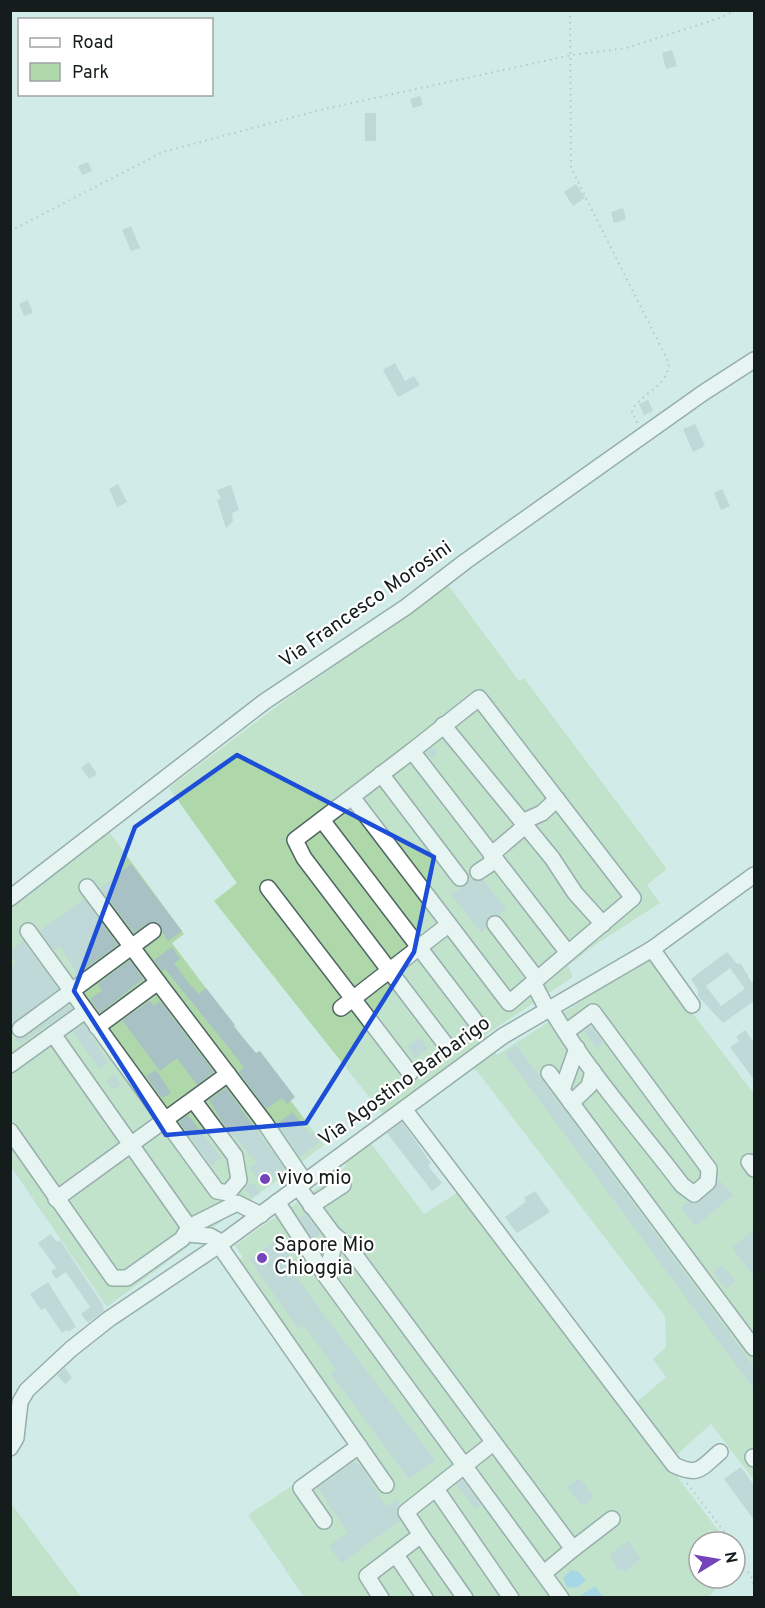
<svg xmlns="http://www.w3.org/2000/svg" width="765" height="1608" font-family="Overpass,sans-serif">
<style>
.green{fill:#aed8a9}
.water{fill:#6fbfe6}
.building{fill:#a8c1c5;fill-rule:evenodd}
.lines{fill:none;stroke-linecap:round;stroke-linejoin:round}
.minor-casing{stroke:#4f6663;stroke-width:18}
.path{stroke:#8da19f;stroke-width:2;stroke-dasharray:1.5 4.5;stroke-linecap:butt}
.minor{stroke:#fff;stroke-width:15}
.marked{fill:none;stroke:#1d4ed8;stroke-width:4.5;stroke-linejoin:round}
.poi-dot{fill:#7543ba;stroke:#fff;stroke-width:2}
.labels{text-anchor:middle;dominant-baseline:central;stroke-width:4.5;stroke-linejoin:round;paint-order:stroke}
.street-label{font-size:20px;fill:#141d1c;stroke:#fff}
.poi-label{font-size:20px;fill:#141d1c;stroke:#fff;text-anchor:start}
</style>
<rect width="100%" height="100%" fill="#d1ebe8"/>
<g class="green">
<polygon points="446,582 519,681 524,678 667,869 647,885 660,903 595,945 568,966 573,977 485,1035 488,1040 385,1117 214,901 237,883 169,788 276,707 423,603"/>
<polygon points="108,830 184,934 172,943 324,1145 107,1307 11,1167 10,902"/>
<polygon points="650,957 754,1094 754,1480 711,1424 673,1458 633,1405 666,1377 653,1359 666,1347 665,1316 477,1071 470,1067 494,1051 497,1055"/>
<path d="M370 1142 424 1214 460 1191 727 1542H699V1578H715L719 1585 708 1598 304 1597 248 1515 358 1442 236 1262 243 1257 235 1246C271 1218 311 1195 346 1166L343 1161Z"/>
<polygon points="10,1502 81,1597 11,1597"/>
</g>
<g class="water">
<polygon points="571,1570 579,1572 586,1581 576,1588 567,1587 563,1578"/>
<polygon points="595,1586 603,1597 579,1597"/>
</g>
<g class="building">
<polygon points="672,50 677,66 666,69 662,53"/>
<polygon points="420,96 423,105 413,108 410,99"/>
<rect x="365" y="113" width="11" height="28"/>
<polygon points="88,162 92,171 82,175 78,166"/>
<polygon points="576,184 585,198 573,206 564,192"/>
<polygon points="623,208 626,219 614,223 611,212"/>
<polygon points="131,226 140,248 131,251 122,230"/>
<polygon points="28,300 33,313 24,316 19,304"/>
<polygon points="395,363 405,381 414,376 420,385 398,397 383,370"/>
<polygon points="648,400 653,411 644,415 639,404"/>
<polygon points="695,424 705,446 693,452 683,429"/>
<polygon points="118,484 127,502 117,507 109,489"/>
<polygon points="231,485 239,510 232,513 233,521 226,528 217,500 221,499 217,490"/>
<polygon points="722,489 730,506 721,510 714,493"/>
<polygon points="431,748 437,750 434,759 426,753"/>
<polygon points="89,762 97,774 89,779 81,768"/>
<polygon points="131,864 182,931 168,941 156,922 148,923 134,933 100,888"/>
<polygon points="471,879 483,880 506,909 499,915 489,917 486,927 481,932 451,894 466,885"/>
<polygon points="84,899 118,945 78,974 60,946 54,950 40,931"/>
<polygon points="23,941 58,989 11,1027 10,967 16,964 10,952"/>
<polygon points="172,947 180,959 174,963 187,981 199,994 206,988 235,1025 233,1026 256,1053 260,1051 295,1097 287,1104 282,1098 266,1109 239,1072 244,1068 229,1048 165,969 162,971 154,960"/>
<path d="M727 952 736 963 741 964 752 983 754 981V1001L723 1023 698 996V990L691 979ZM730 968 745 989 721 1006 706 986Z"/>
<polygon points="130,960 143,979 100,1013 90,999 102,991 98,984"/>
<polygon points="150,1001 154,1006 160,1001 214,1072 197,1085 177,1058 160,1071 122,1020"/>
<polygon points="69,1005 72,1008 20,1044 15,1038 26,1037"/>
<polygon points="84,1024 108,1063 100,1069 73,1032"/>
<polygon points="591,1026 603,1043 597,1048 584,1031"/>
<polygon points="745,1030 754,1043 754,1080 730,1047 739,1041 736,1037"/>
<polygon points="420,1038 428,1049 415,1058 407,1046"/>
<polygon points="516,1045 754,1367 754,1389 505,1054"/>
<polygon points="156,1070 171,1093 162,1098 146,1076"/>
<polygon points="114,1075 121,1084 113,1090 106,1081"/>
<polygon points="226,1088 284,1168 263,1185 250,1168 257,1163 223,1123 209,1100"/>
<polygon points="293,1112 310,1135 313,1132 320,1141 300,1157 277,1124"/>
<polygon points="188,1115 221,1158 211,1165 179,1122"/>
<polygon points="402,1122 431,1163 428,1166 442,1183 432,1191 387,1133"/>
<polygon points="718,1179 733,1195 696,1226 681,1208 688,1202 700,1201 716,1187"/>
<polygon points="252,1182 260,1193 252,1198 245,1188"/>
<polygon points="535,1191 550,1212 517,1233 505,1217 526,1202 524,1198"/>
<polygon points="305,1214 320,1233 313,1239 299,1218"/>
<polygon points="754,1230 754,1277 732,1247"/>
<polygon points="51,1234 57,1242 60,1240 103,1305 104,1311 88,1323 81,1314 90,1307 66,1272 56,1279 51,1271 56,1268 38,1243"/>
<polygon points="277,1240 296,1263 290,1268 327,1319 435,1460 409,1479 331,1374 336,1370 304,1325 298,1329 250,1260"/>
<polygon points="722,1265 735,1281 726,1289 713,1272"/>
<polygon points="48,1282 76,1327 68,1332 67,1330 62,1333 45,1308 41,1310 30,1294"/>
<polygon points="65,1368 72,1378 65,1384 57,1375"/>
<polygon points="354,1462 361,1466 386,1507 396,1500 399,1505 396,1512 400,1521 341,1563 329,1546 348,1533 318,1488"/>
<polygon points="741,1467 754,1485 754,1520 724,1479"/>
<polygon points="579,1478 594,1496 582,1506 567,1487"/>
<polygon points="462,1480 481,1505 475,1509 456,1484"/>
<polygon points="628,1541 641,1559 625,1571 617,1569 610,1554"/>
</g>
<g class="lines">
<defs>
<g id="minor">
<polyline points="443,725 552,858 575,893 603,924"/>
<polyline points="412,751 295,840 304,858 446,1045"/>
<polyline points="381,774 460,878"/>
<polyline points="352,797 509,1003 633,898 479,698 412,751 568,953"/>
<polyline points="322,820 476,1022"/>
<polyline points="522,822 542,813 557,799"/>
<polyline points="491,855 525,826"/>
<polyline points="478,872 496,860"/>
<polyline points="87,887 158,982"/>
<polyline points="268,888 410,1073"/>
<polyline points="10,898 264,702 406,607 466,561 703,393 754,360"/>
<polyline points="495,924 537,979"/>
<polyline points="28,931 217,1191 228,1193 239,1180 235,1156 194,1101"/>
<polyline points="652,949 692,1005"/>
<polyline points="533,982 548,1011"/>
<polyline points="341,1008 448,925"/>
<path d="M551 1009C588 1072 638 1127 682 1185L694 1194 708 1182 709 1169 593 1012 566 1032"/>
<polyline points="85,1011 53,1034 189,1227 237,1203 261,1215"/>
<polyline points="97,1027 158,982 265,1123 305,1182"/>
<polyline points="20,1029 153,931"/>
<polyline points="10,1065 53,1034"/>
<polyline points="549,1073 754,1348"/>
<polyline points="562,1090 577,1048"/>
<polyline points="571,1103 589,1086 593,1071"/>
<path d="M404 1109 674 1465C699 1477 701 1468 720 1452"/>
<polyline points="10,1131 113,1278 127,1278 182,1239 189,1227"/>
<polyline points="749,1162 754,1169"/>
<polyline points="298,1187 333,1234 349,1247 573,1549 544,1573"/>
<polyline points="56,1199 228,1074"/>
<polyline points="277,1202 325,1275"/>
<polyline points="311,1206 343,1185"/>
<polyline points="187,1234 210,1236 223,1243"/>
<polyline points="337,1238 325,1275 561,1598"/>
<polyline points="219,1245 386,1485"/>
<polyline points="10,1448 16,1438 20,1402 27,1390 71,1349 109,1319 219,1245 503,1036 652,949 754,875"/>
<polyline points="753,1457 754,1459"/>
<polyline points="436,1489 511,1598"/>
<polyline points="324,1521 301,1488 359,1446"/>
<polyline points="421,1535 465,1598"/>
<polyline points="573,1549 612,1519"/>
<polyline points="396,1555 425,1598"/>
<polyline points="381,1598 367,1576 421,1535 406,1512 493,1443"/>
</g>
</defs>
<use href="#minor" class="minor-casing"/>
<g class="path">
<path d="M570 10 571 168 669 363C668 385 646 391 634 407L632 412 638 424"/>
<polyline points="10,231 163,152 320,110 572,55 626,48 720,18 735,10"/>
<polyline points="687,1483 732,1542"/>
<polyline points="735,1546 742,1568 750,1574 754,1585"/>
<polyline points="754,1598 754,1590"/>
</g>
<use href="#minor" class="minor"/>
</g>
<path d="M0 0H765V1608H0ZM237 755 434 857 414 952 306 1123 166 1135 74 991 135 827Z" fill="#d1ebe8" fill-opacity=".55" fill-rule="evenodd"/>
<path class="marked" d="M237 755 434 857 414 952 306 1123 166 1135 74 991 135 827Z"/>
<g class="poi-dot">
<circle cx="265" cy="1179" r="6"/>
<circle cx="262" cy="1258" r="6"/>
</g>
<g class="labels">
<g class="street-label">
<text transform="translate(366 605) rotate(-35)">Via Francesco Morosini</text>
<text transform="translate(405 1082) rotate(-36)">Via Agostino Barbarigo</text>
</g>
<g class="poi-label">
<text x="277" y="1179">vivo mio</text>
<text x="274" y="1246">Sapore Mio<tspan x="274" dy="23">Chioggia</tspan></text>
</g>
</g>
<rect width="765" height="1608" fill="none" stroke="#141d1c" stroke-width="24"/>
<rect x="18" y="18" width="195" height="78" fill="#ffffff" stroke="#a1a5a4" stroke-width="1.5"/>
<rect x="30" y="38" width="30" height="9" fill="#ffffff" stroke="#a1a5a4" stroke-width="1.5"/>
<text x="72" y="48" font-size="18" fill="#141d1c">Road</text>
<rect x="30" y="63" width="30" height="18" fill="#aed8a9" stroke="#a1a5a4" stroke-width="1.5"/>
<text x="72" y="78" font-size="18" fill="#141d1c">Park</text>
<g transform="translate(717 1560) rotate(79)"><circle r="28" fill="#ffffff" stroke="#a1a5a4" stroke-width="1.5"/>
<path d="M0-4.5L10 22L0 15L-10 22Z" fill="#7543ba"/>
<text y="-9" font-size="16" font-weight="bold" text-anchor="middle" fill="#141d1c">N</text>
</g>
</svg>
